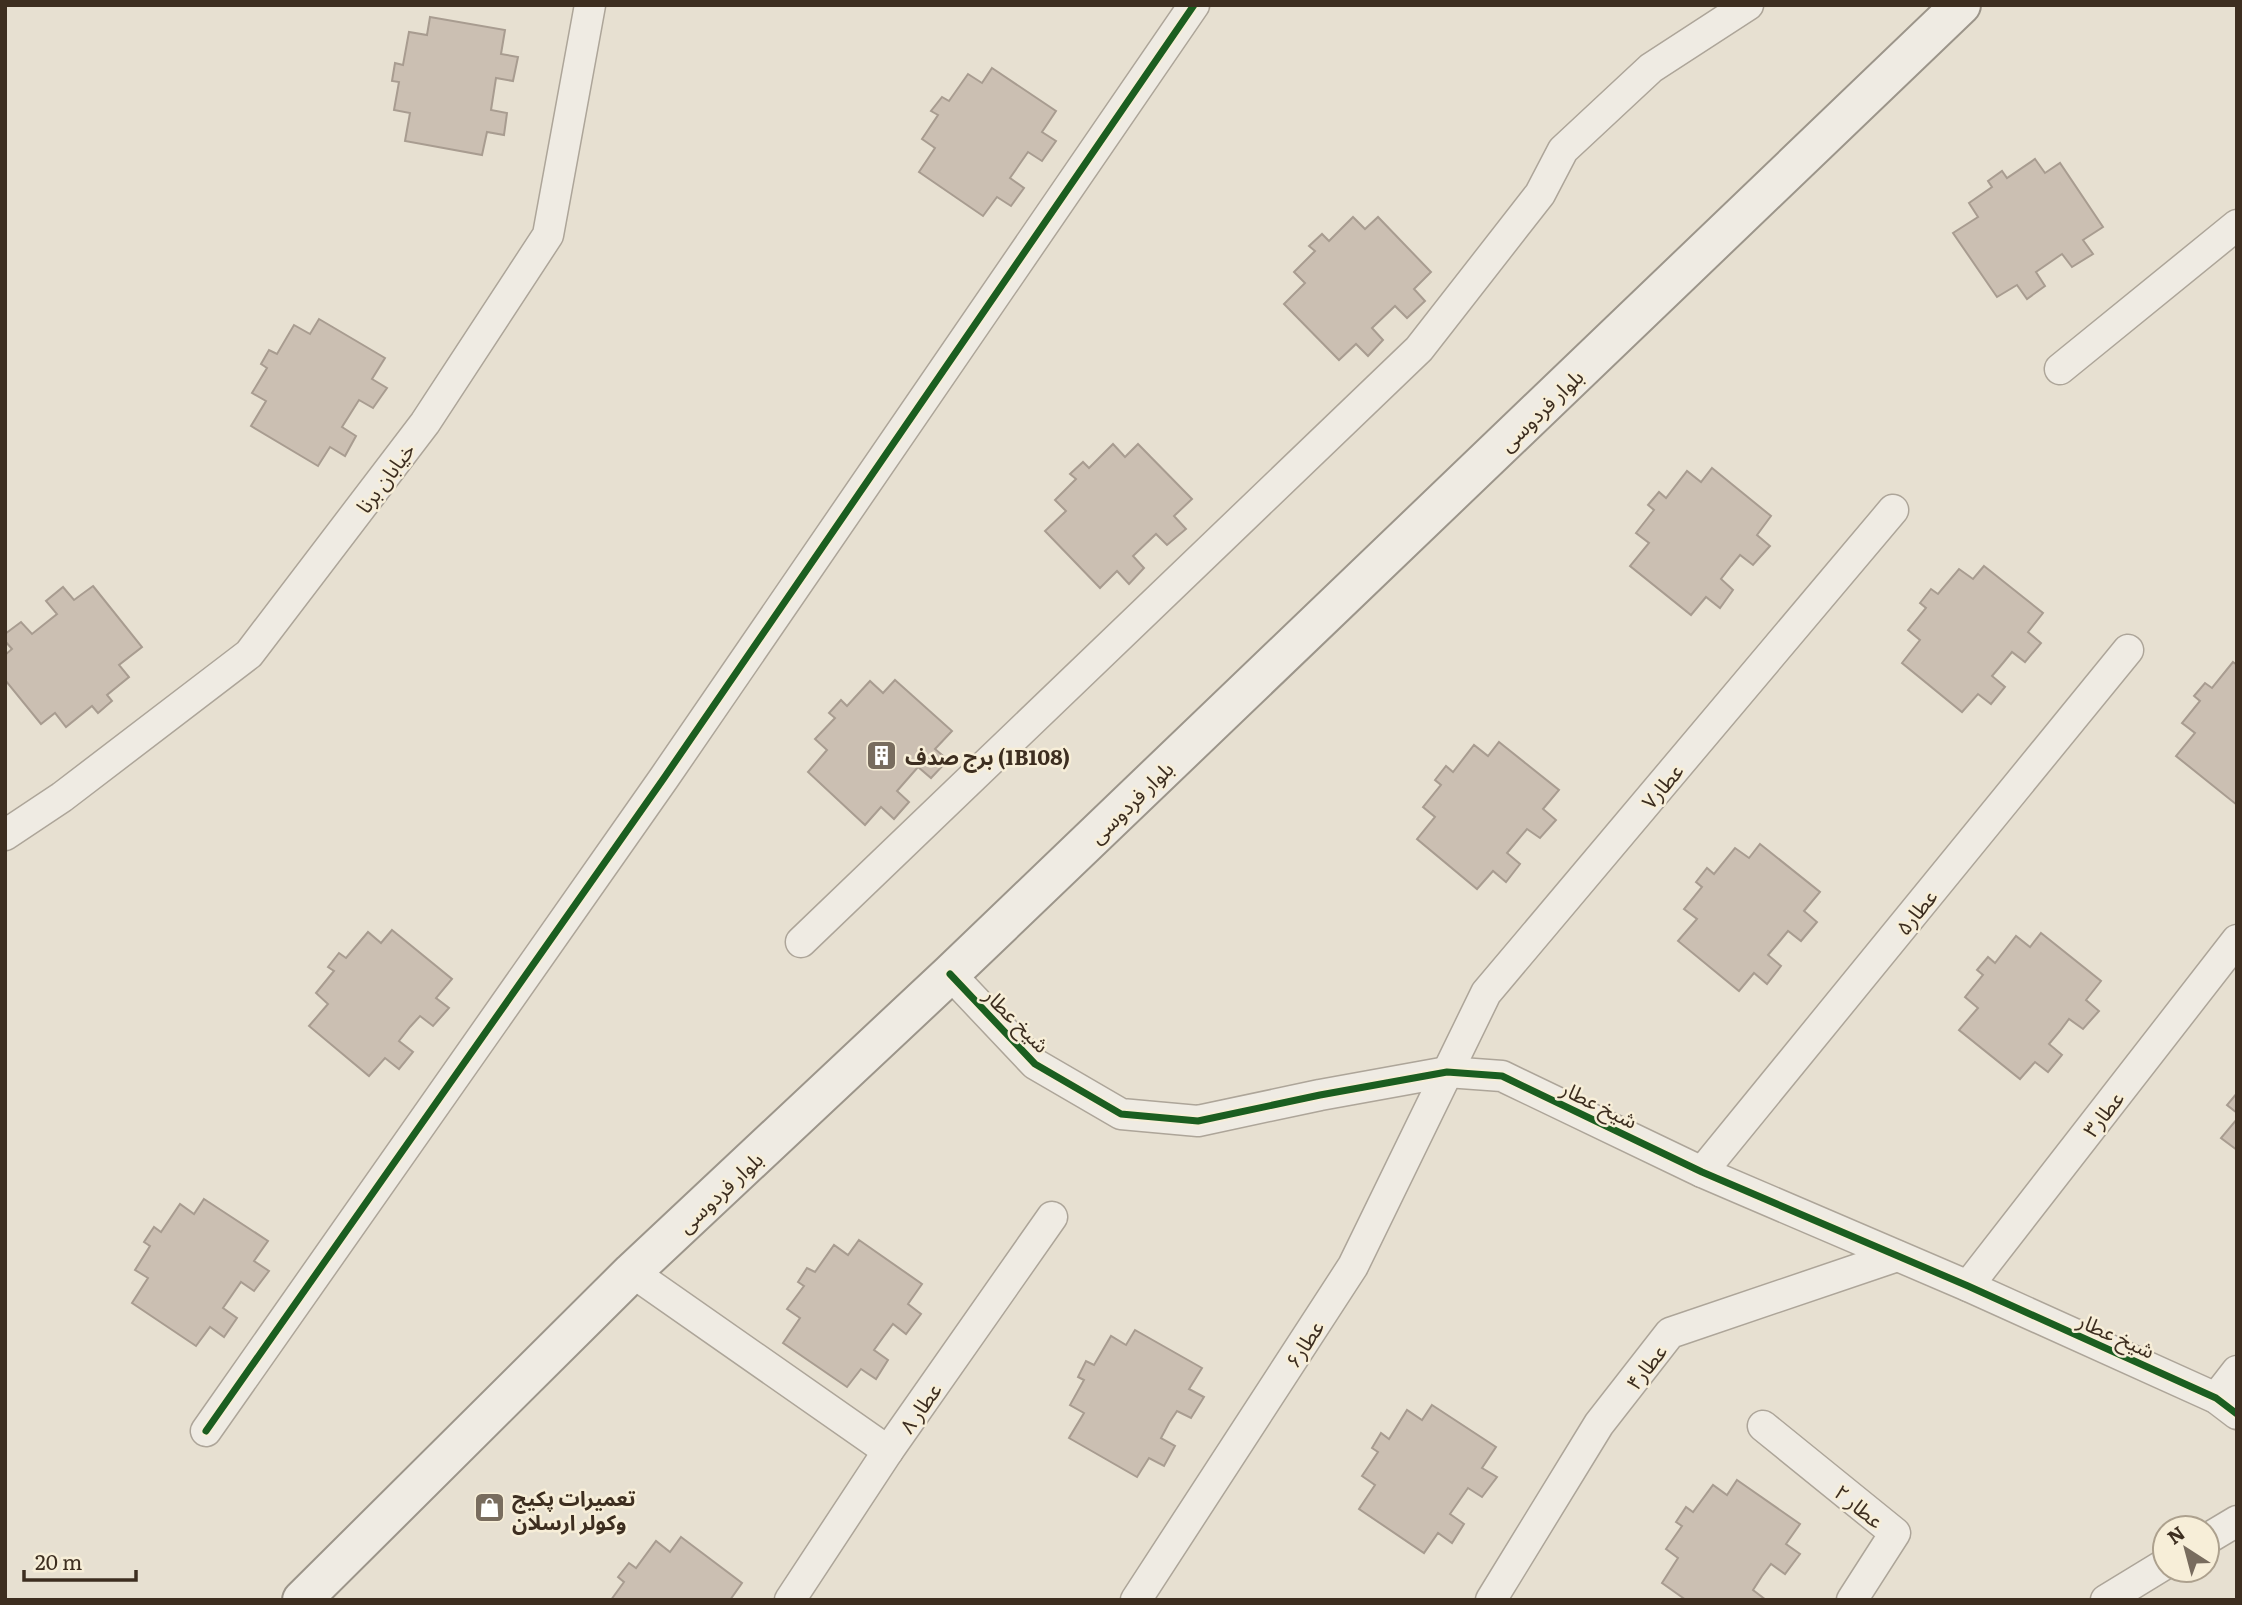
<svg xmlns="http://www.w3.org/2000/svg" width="2242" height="1605" font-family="Literata,'Noto Sans Arabic',serif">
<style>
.building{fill:#cbbfb2;stroke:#a89c90;stroke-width:2}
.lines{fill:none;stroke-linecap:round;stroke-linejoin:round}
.minor-casing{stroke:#ada599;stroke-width:33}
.secondary-casing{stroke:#9c958a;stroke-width:42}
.minor{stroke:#efebe3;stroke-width:30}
.secondary{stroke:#efebe3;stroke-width:38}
.cycleway-casing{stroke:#f7eed8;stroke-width:11}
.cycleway{stroke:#1b5e20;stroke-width:7}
.labels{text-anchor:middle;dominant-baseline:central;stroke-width:5;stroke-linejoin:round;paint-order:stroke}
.street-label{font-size:21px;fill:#3d2e20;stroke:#f7eed8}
.poi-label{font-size:21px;font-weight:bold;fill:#3d2e20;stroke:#f7eed8;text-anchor:start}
</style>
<rect width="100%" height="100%" fill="#e7e0d1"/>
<g class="building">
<polygon points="430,17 505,30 501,54 518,57 513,81 496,78 491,110 507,113 504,135 487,132 482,155 405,141 410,113 394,110 399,82 392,81 395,63 403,65 409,32 427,35"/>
<polygon points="992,68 1056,111 1042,132 1056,141 1042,161 1028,152 1010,178 1024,188 1011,206 997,197 983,216 919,172 935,148 922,139 938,115 931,111 942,97 949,101 968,74 982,83"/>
<polygon points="2035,159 2045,173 2060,163 2103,227 2083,240 2093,254 2072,267 2062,254 2036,272 2045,286 2027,299 2017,285 1997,297 1953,233 1978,217 1969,203 1992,187 1988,181 2002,171 2007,178"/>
<polygon points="1353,217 1365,229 1378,217 1431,272 1414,289 1425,301 1407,318 1395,306 1372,328 1383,340 1368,356 1356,344 1339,360 1284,304 1305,283 1294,272 1315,251 1309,246 1322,234 1329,241"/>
<polygon points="319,319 385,358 372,379 387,388 373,408 359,400 342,427 356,436 345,456 330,447 318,466 251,426 266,401 252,393 267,368 261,364 269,350 277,354 294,325 310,334"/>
<polygon points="1113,444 1125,457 1138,444 1192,499 1174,516 1186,529 1167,545 1156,534 1133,556 1144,568 1129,584 1117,571 1100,588 1045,531 1066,511 1055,500 1076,479 1070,474 1083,462 1089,468"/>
<polygon points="1712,468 1771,516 1757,535 1770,546 1753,565 1740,555 1731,566 1721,579 1733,590 1720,608 1706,597 1691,615 1630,566 1649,543 1636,533 1654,510 1648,505 1659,492 1666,498 1687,471 1701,482"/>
<polygon points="1984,566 2043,613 2028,632 2041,643 2025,662 2012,652 2003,663 1992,676 2005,687 1991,704 1978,694 1962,712 1902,663 1920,640 1908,630 1926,608 1920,603 1931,589 1938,594 1959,569 1973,579"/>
<polygon points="93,586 142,647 119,665 129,677 107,695 112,701 98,713 92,706 66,727 55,713 41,724 5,680 5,655 12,649 5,641 5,634 21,622 32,634 57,614 46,601 63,587 74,600"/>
<polygon points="2233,662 2237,665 2237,805 2176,756 2195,733 2182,723 2200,701 2194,696 2205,683 2212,688"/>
<polygon points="895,680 952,731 935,749 948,760 931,778 918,767 897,791 909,802 894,819 881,807 865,825 808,772 827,750 815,739 835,718 829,713 841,700 847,706 870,681 883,693"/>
<polygon points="1499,742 1559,790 1543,809 1556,820 1540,838 1527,829 1507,853 1520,864 1506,882 1493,871 1477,889 1417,839 1435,817 1423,807 1441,785 1435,780 1446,766 1453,772 1474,745 1488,756"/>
<polygon points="1760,844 1820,892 1804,911 1817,922 1801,941 1788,931 1779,942 1768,955 1781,966 1767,984 1754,973 1739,991 1678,941 1697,919 1684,909 1702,887 1696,882 1707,868 1714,874 1735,848 1749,858"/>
<polygon points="392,930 452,979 436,998 449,1008 433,1026 420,1016 410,1027 399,1041 413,1052 399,1069 385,1058 369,1076 309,1026 328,1004 316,993 334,971 328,967 339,953 346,958 368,932 381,943"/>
<polygon points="2041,933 2101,981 2086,1000 2099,1011 2083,1029 2069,1019 2060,1031 2049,1044 2062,1055 2048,1072 2035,1062 2020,1079 1959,1030 1978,1008 1965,997 1983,975 1977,970 1988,957 1995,963 2016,936 2030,947"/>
<polygon points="2237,1093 2237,1113 2227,1105"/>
<polygon points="2237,1119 2237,1150 2221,1138"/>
<polygon points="204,1199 268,1241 254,1261 269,1271 254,1291 241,1282 223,1308 237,1318 224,1337 210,1327 196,1346 132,1303 148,1278 135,1270 150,1246 144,1242 154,1227 161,1232 180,1204 194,1214"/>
<polygon points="859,1240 922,1284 908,1304 921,1314 906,1334 893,1324 884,1336 874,1350 888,1360 876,1379 861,1369 847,1387 783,1343 800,1318 787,1309 804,1286 798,1282 807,1268 815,1272 834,1245 848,1255"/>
<polygon points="1135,1330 1202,1368 1189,1389 1204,1397 1191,1418 1177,1411 1169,1423 1161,1438 1175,1446 1164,1466 1149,1458 1137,1477 1069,1438 1084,1413 1070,1405 1084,1380 1078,1377 1086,1361 1094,1365 1111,1336 1126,1345"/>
<polygon points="1432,1405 1496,1447 1482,1468 1497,1477 1482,1497 1468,1488 1450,1514 1464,1524 1452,1543 1438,1533 1424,1553 1359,1509 1375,1485 1362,1476 1378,1452 1372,1448 1381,1433 1389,1439 1407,1410 1422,1420"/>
<polygon points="1737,1480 1800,1524 1786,1544 1800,1554 1785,1574 1771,1564 1762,1576 1753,1590 1766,1600 1686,1600 1662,1583 1678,1558 1666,1549 1682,1526 1676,1522 1686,1507 1693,1512 1713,1485 1727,1495"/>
<polygon points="681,1537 742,1583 730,1600 611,1600 624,1582 618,1577 629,1563 636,1568 656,1541 670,1552"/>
</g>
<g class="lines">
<defs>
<g id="minor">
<polyline points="2060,369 2237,225"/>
<polyline points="5,835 62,797 249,654 425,423 548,235 590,5"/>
<polyline points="801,942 1419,349 1540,194 1563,150 1651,68 1748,5"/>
<polyline points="950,974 1035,1064 1121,1114 1198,1121 1320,1095 1447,1072 1502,1076 1702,1172 1968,1286 2216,1398 2237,1414"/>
<polyline points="1702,1172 2128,650"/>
<polyline points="632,1272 888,1451"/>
<polyline points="1968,1286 2237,940"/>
<polyline points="2216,1398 2237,1371"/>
<polyline points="1763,1426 1895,1533 1852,1600"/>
<polyline points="206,1431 664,778 1194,5"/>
<polyline points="2207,1539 2237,1521"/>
<polyline points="790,1600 888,1451 1052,1217"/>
<polyline points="1136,1600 1353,1266 1486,993 1893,510"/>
<polyline points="1491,1600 1599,1424 1670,1333 1897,1256"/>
<polyline points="2106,1600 2165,1564"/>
</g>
<polyline id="secondary" points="302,1600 632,1272 950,974 1961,5"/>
</defs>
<use href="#minor" class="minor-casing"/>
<use href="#secondary" class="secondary-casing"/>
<use href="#minor" class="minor"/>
<use href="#secondary" class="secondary"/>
<defs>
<g id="cycleway">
<polyline points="950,974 1035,1064 1121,1114 1198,1121 1320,1095 1447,1072 1502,1076 1702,1172 1968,1286 2216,1398 2237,1414"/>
<polyline points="206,1431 664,778 1194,5"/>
</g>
</defs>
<use href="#cycleway" class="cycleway-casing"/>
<use href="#cycleway" class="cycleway"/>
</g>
<defs>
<symbol id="building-square" viewBox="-11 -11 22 22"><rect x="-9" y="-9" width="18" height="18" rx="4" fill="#786c5e" stroke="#f7eed8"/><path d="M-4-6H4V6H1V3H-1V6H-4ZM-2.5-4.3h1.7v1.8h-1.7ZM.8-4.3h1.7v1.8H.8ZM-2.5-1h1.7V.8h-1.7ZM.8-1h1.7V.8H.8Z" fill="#fff"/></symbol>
<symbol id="shop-square" viewBox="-11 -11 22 22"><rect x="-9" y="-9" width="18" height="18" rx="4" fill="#786c5e" stroke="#f7eed8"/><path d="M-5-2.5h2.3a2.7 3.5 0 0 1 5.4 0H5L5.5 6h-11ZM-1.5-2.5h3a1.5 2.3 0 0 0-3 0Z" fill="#fff"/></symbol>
</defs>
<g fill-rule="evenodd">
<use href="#building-square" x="864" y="738" width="35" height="35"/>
<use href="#shop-square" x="472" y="1490" width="35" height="35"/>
</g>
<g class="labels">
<g class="street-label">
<text transform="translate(1540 409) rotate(-44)">بلوار فردوسی</text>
<text transform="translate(384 477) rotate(-53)">خیابان برنا</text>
<text transform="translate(1661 785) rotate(-50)">عطار۷</text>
<text transform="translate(1130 801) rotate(-44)">بلوار فردوسی</text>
<text transform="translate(1915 911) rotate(-51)">عطار۵</text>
<text transform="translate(1018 1019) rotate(45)">شیخ عطار</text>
<text transform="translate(1600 1103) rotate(26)">شیخ عطار</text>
<text transform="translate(2102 1113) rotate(-52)">عطار۳</text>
<text transform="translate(719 1191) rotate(-43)">بلوار فردوسی</text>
<text transform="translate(2117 1334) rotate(24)">شیخ عطار</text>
<text transform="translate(1303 1343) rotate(-57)">عطار۶</text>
<text transform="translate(1645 1366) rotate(-52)">عطار۴</text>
<text transform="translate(919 1407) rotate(-55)">عطار ۸</text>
<text transform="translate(1860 1505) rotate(39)">عطار ۲</text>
</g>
<g class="poi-label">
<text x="905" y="755">برج صدف (1B108)</text>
<text x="512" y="1496">تعمیرات پکیج<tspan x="512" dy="24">وکولر ارسلان</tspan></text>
</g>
</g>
<rect width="2242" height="1605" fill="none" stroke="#3d2e20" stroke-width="14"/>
<g transform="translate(2186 1549) rotate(324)"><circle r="33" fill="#f7eed8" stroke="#ada18e" stroke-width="2"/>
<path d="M0-5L12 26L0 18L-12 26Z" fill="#786c5e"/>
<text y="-10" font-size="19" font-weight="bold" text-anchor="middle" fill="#3d2e20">N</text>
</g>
<path d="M24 1570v10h112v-10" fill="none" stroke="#3d2e20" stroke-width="3.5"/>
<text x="35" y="1570" font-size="21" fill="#3d2e20" stroke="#f7eed8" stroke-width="5" paint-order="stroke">20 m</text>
</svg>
